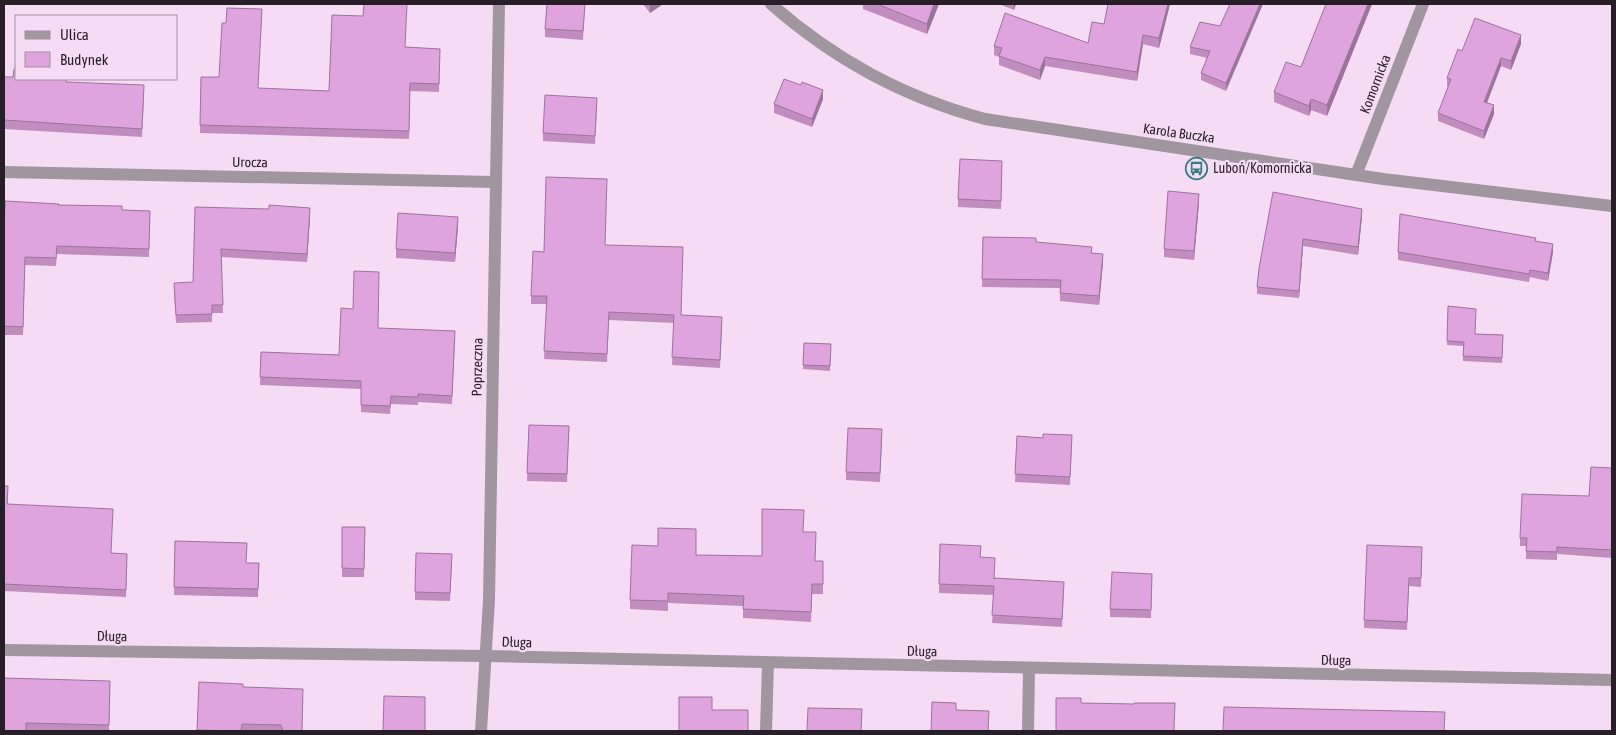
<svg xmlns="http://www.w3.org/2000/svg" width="1616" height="735" font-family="'Asap Condensed',sans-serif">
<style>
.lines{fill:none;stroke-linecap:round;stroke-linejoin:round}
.minor{stroke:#a195a0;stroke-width:12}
.wall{fill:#c08dbe}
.shaded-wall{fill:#9c739b}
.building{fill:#dfa4dd;stroke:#9c739b}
.labels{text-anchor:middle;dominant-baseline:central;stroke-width:4.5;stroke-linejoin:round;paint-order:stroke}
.street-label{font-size:14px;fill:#281e27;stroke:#f6dbf5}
.poi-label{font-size:14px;fill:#281e27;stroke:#f6dbf5;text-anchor:start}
</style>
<rect width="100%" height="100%" fill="#f6dbf5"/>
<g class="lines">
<g class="minor">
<path d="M771 4C835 60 903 97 985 119L1383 179 1612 206"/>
<polyline points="4,172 495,182"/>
<polyline points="1356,175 1423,4"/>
<polyline points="4,650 485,656 1612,680"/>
<polyline points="481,731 489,600 499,4"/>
<polyline points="766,731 768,663"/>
<polyline points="1028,731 1029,668"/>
</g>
</g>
<g class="wall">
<polygon points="585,4 583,40 545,37 545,29"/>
<polygon points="643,4 663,4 650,13"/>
<polygon points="863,4 939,4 927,34 863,9"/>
<polygon points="999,4 1016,4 1014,10"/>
<polygon points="1170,4 1159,48 1143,44 1137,81 1045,66 1040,80 999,65 999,57 994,55 994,46 1088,43 1104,24"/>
<polygon points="1230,4 1226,91 1201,80 1201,73 1207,58 1190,54 1190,47 1220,26"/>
<polygon points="1326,4 1372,4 1327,116 1311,110 1309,116 1274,102 1274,92 1301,67"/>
<polygon points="1521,44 1511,70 1501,66 1487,103 1494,114 1484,139 1438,121 1438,113 1449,86 1447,86 1447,78 1462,51"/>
<polygon points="405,47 440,49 439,92 410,91 409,139 200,133 201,77 258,88 329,91"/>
<polygon points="4,77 66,82 144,94 142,137 4,129"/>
<polygon points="823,99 812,127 774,113 774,104"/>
<polygon points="597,107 595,144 543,141 543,133"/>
<polygon points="1002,161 1001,209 958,207 958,199"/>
<polygon points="1273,192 1362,216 1358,255 1303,246 1299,298 1257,294 1257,287"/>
<polygon points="1199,202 1194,260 1164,257 1164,249"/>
<polygon points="58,205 122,210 150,211 149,257 57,254 56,266 25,265 23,335 4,335 4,209"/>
<polygon points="195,207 310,216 307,262 221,257 223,313 212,313 212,322 176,323 174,291 193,282"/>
<polygon points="458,226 455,262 396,258 396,249"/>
<polygon points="983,237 1036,242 1092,253 1103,262 1099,305 1060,301 1060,288 982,287"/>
<polygon points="1536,241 1553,252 1548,281 1530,277 1529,282 1398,260 1398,252"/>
<polygon points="605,245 681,315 722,325 720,368 672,365 674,323 609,320 607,362 544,359 547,304 531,304 531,296 544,252"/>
<polygon points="1448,306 1475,334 1503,335 1502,363 1463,361 1463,346 1447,345"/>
<polygon points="378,328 455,338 452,404 418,402 418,405 391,404 390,414 361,412 361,389 260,385 261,352 339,355"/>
<polygon points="804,343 831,344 830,371 803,369"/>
<polygon points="529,425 569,426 567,482 527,481"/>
<polygon points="1017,436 1043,438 1072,443 1070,485 1015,482"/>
<polygon points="882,438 880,482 846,480 846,472"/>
<polygon points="1612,468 1612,558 1557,554 1557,560 1526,559 1526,546 1520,546 1520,538 1589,496"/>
<polygon points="4,486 8,493 8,504 112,553 127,554 126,597 4,591"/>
<polygon points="342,527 365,527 364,577 342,577"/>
<polygon points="804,532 815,561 823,561 823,594 812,594 811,622 743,618 743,606 668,603 668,611 630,609 630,600 696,555 762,556"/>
<polygon points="175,541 246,563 259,563 258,597 174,595"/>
<polygon points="940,544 980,557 995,578 1064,590 1062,627 992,623 994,595 939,593"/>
<polygon points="1422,555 1421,587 1409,586 1407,630 1364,628 1364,620"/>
<polygon points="452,562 450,601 415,600 415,592"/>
<polygon points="1152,574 1151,618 1110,617 1110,609"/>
<polygon points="110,681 109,731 4,731"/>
<polygon points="199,682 243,687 302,731 197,731"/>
</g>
<g class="shaded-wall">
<polygon points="652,4 663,4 650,13 650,5"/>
<polygon points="934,4 939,4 927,34 927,24"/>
<polygon points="1014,4 1016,4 1014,10"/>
<polygon points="1168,4 1170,4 1159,48 1159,38"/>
<polygon points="1260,4 1263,4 1226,91 1226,83"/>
<polygon points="1368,4 1372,4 1327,116 1327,105"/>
<polygon points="1143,35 1143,44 1137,81 1137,72"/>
<polygon points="1521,35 1521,44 1511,70 1511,61"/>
<polygon points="1045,57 1045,66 1040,80 1040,70"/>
<polygon points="1501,58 1501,66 1484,110 1484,102"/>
<polygon points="823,90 823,99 812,127 812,119"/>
<polygon points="1311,99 1311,110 1309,116 1309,106"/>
<polygon points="1494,105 1494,114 1484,139 1484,131"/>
<polygon points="1199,194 1199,202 1194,260 1194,251"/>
<polygon points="310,208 310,216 307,262 307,254"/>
<polygon points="1362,209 1362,216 1358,255 1358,247"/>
<polygon points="458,217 458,226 455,262 455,253"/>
<polygon points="1303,239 1303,246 1299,298 1299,291"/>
<polygon points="1553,244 1553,252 1548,281 1548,273"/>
<polygon points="1103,254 1103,262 1099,305 1099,296"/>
</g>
<g class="building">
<polygon points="364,4 407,4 405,47 440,49 439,84 410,83 409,131 200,125 201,77 219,77 222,23 226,23 227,8 262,9 258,88 329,91 332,15 363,16"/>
<polygon points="547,4 585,4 583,31 545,29"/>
<polygon points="877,4 934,4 927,24"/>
<polygon points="1108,4 1168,4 1159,38 1143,35 1137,72 1045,57 1040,70 999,56 1002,48 994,46 1005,13 1088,43 1092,22 1104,24"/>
<polygon points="1230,4 1260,4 1226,83 1201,73 1210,51 1190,47 1200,22 1220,26"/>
<polygon points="1326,4 1368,4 1327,105 1311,99 1309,106 1274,92 1286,62 1301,67"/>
<polygon points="1475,18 1521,35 1511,61 1501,58 1484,102 1494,105 1484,131 1438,113 1451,79 1447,78 1458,49 1462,51"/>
<polygon points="14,69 16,69 16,79 66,79 66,82 144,85 142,129 4,120 4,77 13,77"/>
<polygon points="784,79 801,85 802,82 823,90 812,119 774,104"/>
<polygon points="545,95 597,98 595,136 543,133"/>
<polygon points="960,159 1002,161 1001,201 958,199"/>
<polygon points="546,177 607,179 605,245 683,247 681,315 722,317 720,360 672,357 674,315 609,312 607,354 544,351 547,296 531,296 533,251 544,252"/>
<polygon points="1168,191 1199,194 1194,251 1164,249"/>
<polygon points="1273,192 1362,209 1358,247 1303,239 1299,291 1257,287 1259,268"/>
<polygon points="5,201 59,204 58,205 122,206 122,210 150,211 149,249 57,246 56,258 25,257 23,327 4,326 4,209 5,209"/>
<polygon points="269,205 310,208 307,254 221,249 223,305 212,305 212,314 176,315 174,283 193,282 195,207 269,209"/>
<polygon points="398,213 458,217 455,253 396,249"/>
<polygon points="1400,214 1536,238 1535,241 1553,244 1548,273 1530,270 1529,274 1398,252"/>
<polygon points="983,237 1036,238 1036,242 1092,247 1091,253 1103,254 1099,296 1060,293 1061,280 982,279"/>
<polygon points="354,271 379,272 378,328 455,331 452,396 418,394 418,397 391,396 390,406 361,405 361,381 260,377 261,352 339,355 341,308 353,309"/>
<polygon points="1448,306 1476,309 1475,334 1503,335 1502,358 1463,356 1464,342 1447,341"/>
<polygon points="804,343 831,344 830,366 803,365"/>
<polygon points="529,425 569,426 567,474 527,473"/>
<polygon points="848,428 882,429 880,473 846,472"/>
<polygon points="1043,434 1072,435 1070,477 1015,474 1017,436 1043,438"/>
<polygon points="1591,467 1612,468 1612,550 1557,547 1557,552 1526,551 1527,538 1520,538 1522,494 1589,496"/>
<polygon points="4,486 8,486 7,504 113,509 111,553 127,554 126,590 4,584"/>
<polygon points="762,509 804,510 803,532 816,532 815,561 823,561 823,584 812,584 811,612 743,609 744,596 668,593 668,601 630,600 632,545 658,546 658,528 696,529 696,555 762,556"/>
<polygon points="342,527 365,527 364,569 342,568"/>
<polygon points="175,541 247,543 246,563 259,563 258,589 174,587"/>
<polygon points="940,544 981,546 980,557 995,558 994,579 994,578 1064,582 1062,619 992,615 994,586 939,584"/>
<polygon points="1367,545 1422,547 1421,578 1409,578 1407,622 1364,620"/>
<polygon points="416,553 452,554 450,593 415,592"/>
<polygon points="1112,572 1152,574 1151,610 1110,609"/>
<polygon points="4,678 110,681 109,725 26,723 26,731 4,731"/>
<polygon points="199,682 243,684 243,687 303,689 302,731 283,731 281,725 242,724 241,731 197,730"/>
<polygon points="384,696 425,697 425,731 383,731"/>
<polygon points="679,697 712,697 712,710 748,710 748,731 679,731"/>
<polygon points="1056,698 1081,698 1081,703 1134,704 1134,703 1175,703 1174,731 1056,731"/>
<polygon points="932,702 956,703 956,710 989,711 988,731 931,731"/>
<polygon points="1224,707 1445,712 1444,731 1223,731"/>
<polygon points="808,708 862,709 861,731 807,731"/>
</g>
<defs>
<symbol id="bus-ring" viewBox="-11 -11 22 22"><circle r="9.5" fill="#f6dbf5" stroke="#347d81" stroke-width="1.5"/><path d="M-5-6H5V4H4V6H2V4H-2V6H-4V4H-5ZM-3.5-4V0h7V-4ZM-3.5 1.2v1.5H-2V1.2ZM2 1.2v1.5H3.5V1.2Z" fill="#347d81"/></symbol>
</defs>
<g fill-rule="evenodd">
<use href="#bus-ring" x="1184" y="156" width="25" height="25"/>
</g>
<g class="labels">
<g class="street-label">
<text transform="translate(1375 84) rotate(-69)">Komornicka</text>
<text transform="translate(1179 133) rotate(8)">Karola Buczka</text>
<text transform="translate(250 162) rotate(1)">Urocza</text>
<text transform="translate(477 367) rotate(-89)">Poprzeczna</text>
<text transform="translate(112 636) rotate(1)">Długa</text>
<text transform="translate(517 642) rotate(2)">Długa</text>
<text transform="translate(922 651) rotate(1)">Długa</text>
<text transform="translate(1336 660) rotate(1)">Długa</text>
</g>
<g class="poi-label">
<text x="1213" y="168">Luboń/Komornicka</text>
</g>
</g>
<rect width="1616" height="735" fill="none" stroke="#281e27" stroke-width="10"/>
<rect x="15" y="15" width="162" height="65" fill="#f6dbf5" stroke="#a48fa3"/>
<rect x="25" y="31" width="25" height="8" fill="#a195a0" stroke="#a48fa3"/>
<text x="60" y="40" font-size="15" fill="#281e27">Ulica</text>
<rect x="25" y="52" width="25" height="15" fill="#dfa4dd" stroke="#a48fa3"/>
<text x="60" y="65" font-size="15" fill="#281e27">Budynek</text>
</svg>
